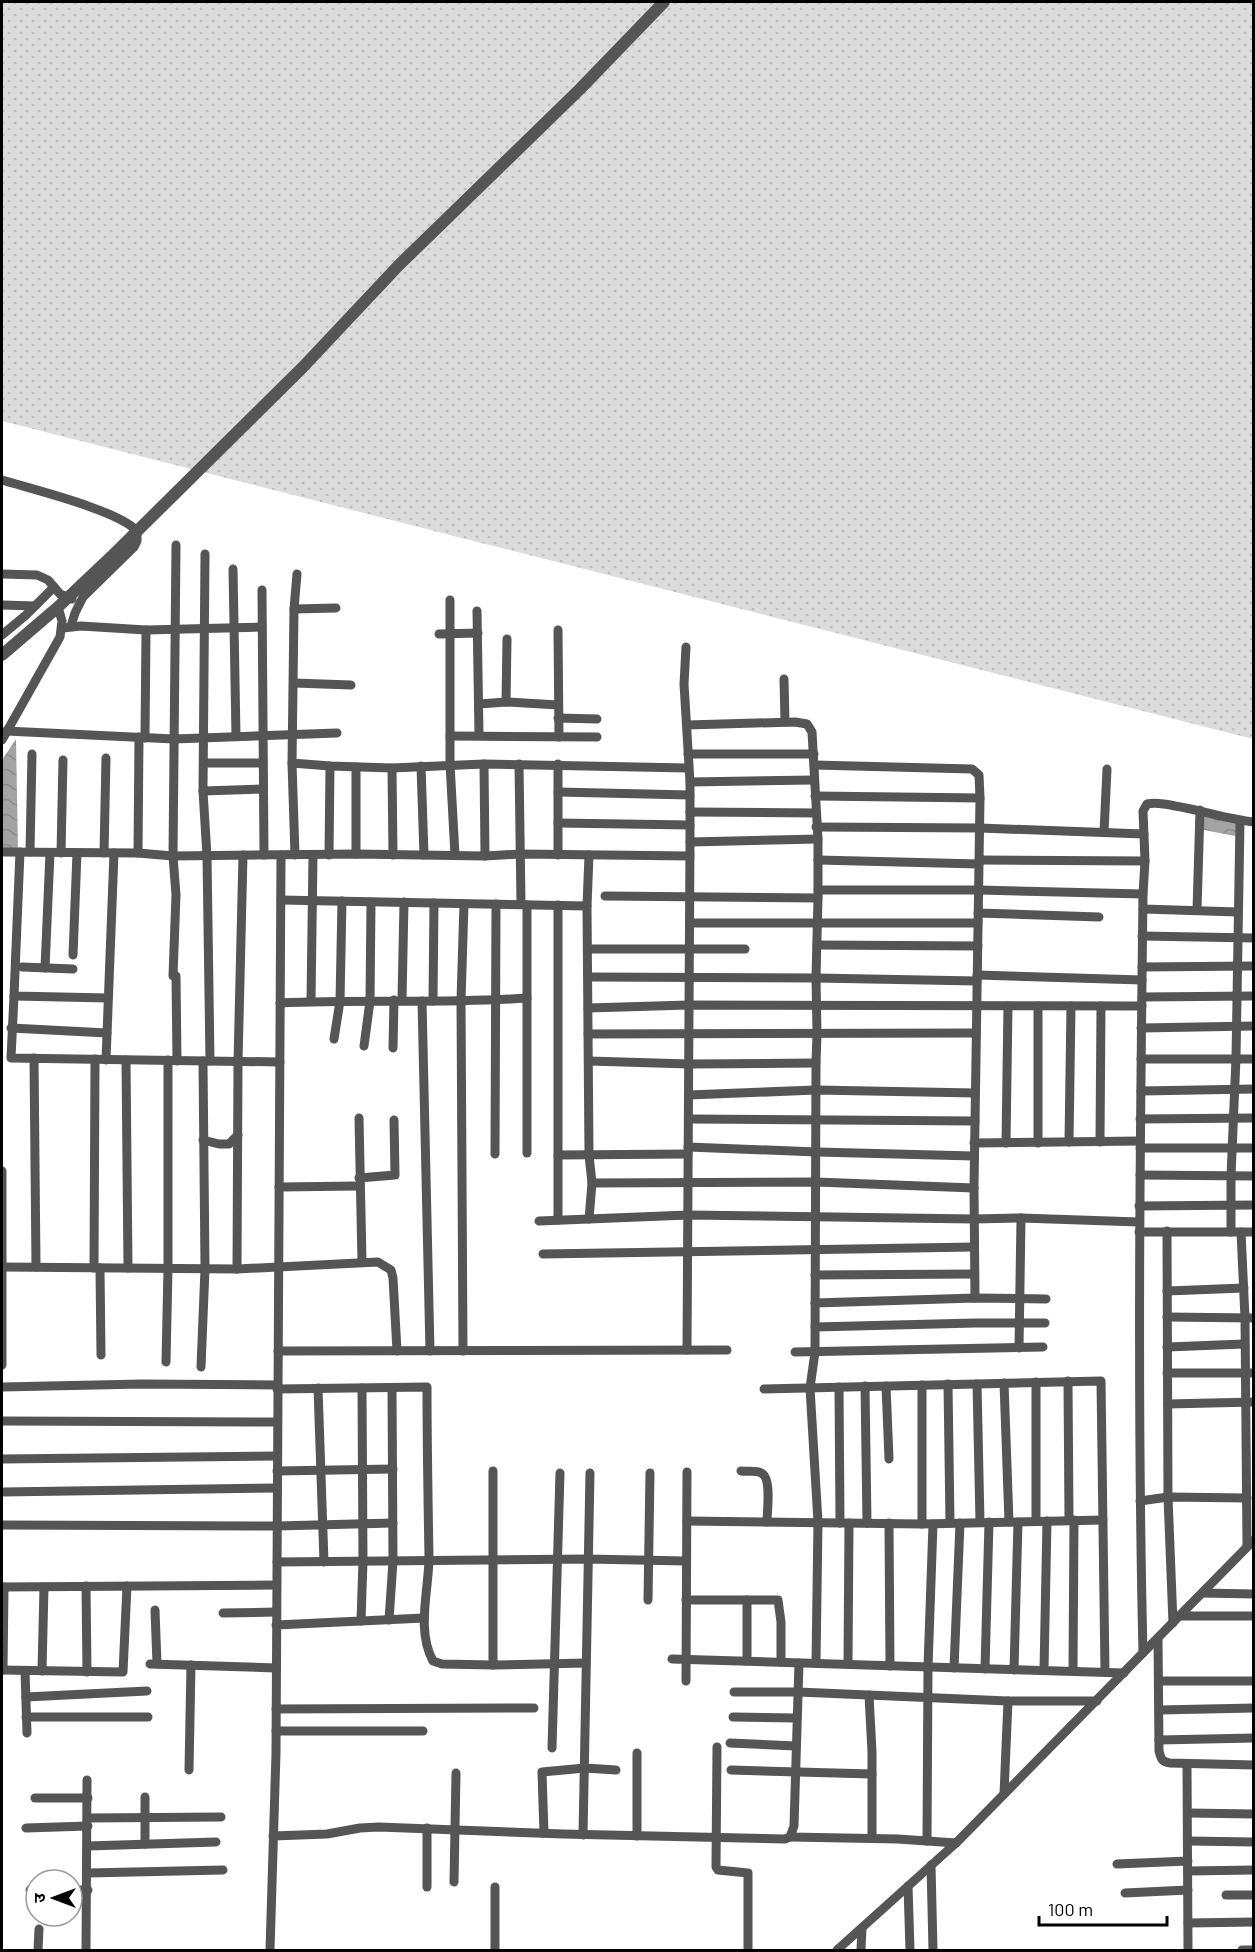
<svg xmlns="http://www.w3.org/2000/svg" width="1255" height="1952" font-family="Barlow,'Noto Sans Devanagari',sans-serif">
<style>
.grass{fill:url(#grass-dots)}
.water{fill:url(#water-waves)}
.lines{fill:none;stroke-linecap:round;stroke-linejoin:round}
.minor{stroke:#555;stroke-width:9}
.tertiary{stroke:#555;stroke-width:12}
</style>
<defs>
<pattern id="grass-dots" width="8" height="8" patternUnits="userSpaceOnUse" patternTransform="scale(1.5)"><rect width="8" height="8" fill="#dcdcdc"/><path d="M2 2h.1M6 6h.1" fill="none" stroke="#bbb" stroke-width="1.8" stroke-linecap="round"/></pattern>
<pattern id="water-waves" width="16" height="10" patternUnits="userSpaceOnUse" patternTransform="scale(1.5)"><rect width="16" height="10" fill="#a3a3a3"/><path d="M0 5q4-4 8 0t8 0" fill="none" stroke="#8b8b8b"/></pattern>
</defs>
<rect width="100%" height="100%" fill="#fff"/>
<polygon class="grass" points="2,2 1253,2 1253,739 2,421"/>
<g class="water">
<polygon points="16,739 18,850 2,849 2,760"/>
<polygon points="1204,808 1239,818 1235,836 1199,829"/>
</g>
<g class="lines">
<g class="minor">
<path d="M2 480C31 489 118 510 137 531V541L134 547 83 597 75 613 71 626"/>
<polyline points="205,554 203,791 207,856 210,1061"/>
<polyline points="233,569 236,736"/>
<polyline points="2,574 37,575 48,580 60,594 72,599"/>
<polyline points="262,590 264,855"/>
<polyline points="450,600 450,764 455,855"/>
<polyline points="2,605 35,606"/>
<polyline points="294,609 336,608"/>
<polyline points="477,611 479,735"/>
<polyline points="63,628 81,626 146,630 262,627"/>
<polyline points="558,630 559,737"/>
<polyline points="439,634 478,633"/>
<polyline points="2,635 26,615 54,587"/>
<polyline points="686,647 684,684 690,782 690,842 687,1350"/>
<polyline points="784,679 785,722"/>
<polyline points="294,683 351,685"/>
<polyline points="506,702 507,639"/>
<polyline points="479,704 506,702 558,705"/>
<polyline points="558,718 597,719"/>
<polyline points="687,725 795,722 807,724 812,732 818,839 818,898 816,978 817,1033 816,1063 815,1352 810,1388 818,1522 816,1663"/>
<polyline points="6,731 174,739 337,733"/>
<polyline points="450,736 597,737"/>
<polyline points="145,738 146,630"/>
<polyline points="2,740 60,637 62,621 58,607"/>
<polyline points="688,754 814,754"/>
<polyline points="204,763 263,763"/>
<polyline points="292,763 330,766 392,768 484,764 688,768"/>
<polyline points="484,764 485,856"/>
<polyline points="519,764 521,904"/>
<polyline points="558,764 558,855"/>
<polyline points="814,765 972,769 979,775 980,798 974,1188 975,1298"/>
<polyline points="421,766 424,855"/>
<polyline points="356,767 356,854"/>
<polyline points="392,768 393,855"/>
<polyline points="690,782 814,780"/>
<polyline points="203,791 263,789"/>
<polyline points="558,792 690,795"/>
<polyline points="815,796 980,798"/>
<polyline points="690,812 815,813"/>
<polyline points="558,823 690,825"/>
<polyline points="816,827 980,828 1144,834"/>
<polyline points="1104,832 1107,769"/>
<polyline points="690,842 818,839"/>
<polyline points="2,852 138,853 173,856 356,854 485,856 520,854 690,856"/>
<polyline points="20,852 14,996 108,998"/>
<polyline points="30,852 32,754"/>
<polyline points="61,853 63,760"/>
<polyline points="104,853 106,758"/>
<polyline points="138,853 139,737"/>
<polyline points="295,855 292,763 294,609 297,574"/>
<polyline points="329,855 330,766"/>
<polyline points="818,860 979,864"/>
<polyline points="979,860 1145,861"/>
<polyline points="818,890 979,890 1143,894"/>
<polyline points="605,896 818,898"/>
<polyline points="281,900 587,906"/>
<polyline points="1143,909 1238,912"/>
<polyline points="1197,910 1200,810"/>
<polyline points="978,913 1099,917"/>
<polyline points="690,923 978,923"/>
<polyline points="1142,936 1254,938"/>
<polyline points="817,945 978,946"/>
<polyline points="588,949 745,949"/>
<polyline points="73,955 77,853"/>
<polyline points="22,967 73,969"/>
<polyline points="1142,967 1254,966"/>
<polyline points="45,968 50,853"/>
<polyline points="977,975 1142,980"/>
<polyline points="173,976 176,895 173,856 176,545"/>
<polyline points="176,976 177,1061"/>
<polyline points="588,977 816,978 977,981"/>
<polyline points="14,996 11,1058 280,1062"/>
<polyline points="1142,997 1254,996"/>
<polyline points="402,1000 404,902"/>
<polyline points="311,1001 313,855"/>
<polyline points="422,1001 430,1351"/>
<polyline points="433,1001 434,903"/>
<path d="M280 1003C362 999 445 1004 527 998"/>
<polyline points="588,1008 689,1005 1142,1006"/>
<polyline points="11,1028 107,1033"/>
<polyline points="1141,1028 1254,1026"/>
<polyline points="588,1034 976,1033"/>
<polyline points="334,1039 340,1001 342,901"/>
<polyline points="364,1046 370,1001 371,902"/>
<polyline points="393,1048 394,1000"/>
<polyline points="34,1058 36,1267"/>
<polyline points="1141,1059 1254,1059"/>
<polyline points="106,1060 114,853"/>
<polyline points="126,1060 128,1268"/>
<polyline points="589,1061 689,1064 816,1063"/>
<polyline points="1141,1091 1254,1089"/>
<polyline points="689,1095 816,1090 975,1093"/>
<polyline points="359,1118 362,1262"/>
<polyline points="689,1119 975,1121"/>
<polyline points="1140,1119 1254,1118"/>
<polyline points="203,1140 219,1144 229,1144 238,1135"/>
<polyline points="1069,1142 1071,1006"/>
<polyline points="1100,1142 1101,1006"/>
<polyline points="974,1143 1140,1141"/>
<polyline points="1006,1143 1008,1006"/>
<polyline points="1038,1143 1038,1006"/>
<polyline points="688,1147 817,1152 974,1156"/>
<polyline points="1140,1148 1254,1148"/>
<polyline points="527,1153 527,905"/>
<polyline points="495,1154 496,904"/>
<polyline points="558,1155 688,1154"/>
<polyline points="1140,1175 1254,1176"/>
<polyline points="359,1178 395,1175 394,1120"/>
<polyline points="592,1183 816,1182 974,1188"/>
<polyline points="279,1187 359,1186"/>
<polyline points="1139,1206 1254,1205"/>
<polyline points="589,1219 592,1183 589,1155 587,906 589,855"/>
<polyline points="558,1220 558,905"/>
<polyline points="539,1221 688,1215 974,1219 1021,1218 1139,1222"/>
<polyline points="1167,1231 1168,1497 1173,1623"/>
<polyline points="1139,1232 1254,1232"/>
<polyline points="1231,1232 1231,1176 1236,1058 1240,821"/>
<polyline points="1241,1232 1245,1318 1247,1546"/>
<polyline points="543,1254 974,1247"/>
<polyline points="2,1267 237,1269 378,1262 391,1270 393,1278 397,1351"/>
<polyline points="94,1268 95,1059"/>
<polyline points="100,1268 101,1355"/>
<polyline points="237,1269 238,1062 243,855"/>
<polyline points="815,1275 974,1274"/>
<polyline points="1167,1291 1244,1288"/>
<polyline points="815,1303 975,1298 1046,1299"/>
<polyline points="1167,1317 1254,1318"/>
<polyline points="815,1327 975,1323 1045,1323"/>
<polyline points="1167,1347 1244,1344"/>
<polyline points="1019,1348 1021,1218"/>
<polyline points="278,1351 727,1350"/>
<polyline points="463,1351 461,1000 464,904"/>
<polyline points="795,1352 1043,1347"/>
<polyline points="166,1362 168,1269 168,1060"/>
<polyline points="2,1365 2,1171"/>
<polyline points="201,1367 205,1269 203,1061"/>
<polyline points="1167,1373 1254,1373"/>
<polyline points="1068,1381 1069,1520"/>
<polyline points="1036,1382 1036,1521"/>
<polyline points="1004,1383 1009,1522"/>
<polyline points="948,1384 950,1523"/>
<polyline points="977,1384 980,1522"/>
<polyline points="922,1385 922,1524"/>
<polyline points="865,1386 867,1523"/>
<polyline points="886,1386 889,1459"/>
<polyline points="2,1387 142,1384 277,1385"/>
<polyline points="839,1387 840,1523"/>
<polyline points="318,1388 324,1562"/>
<path d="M277 1389 427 1387C427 1444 428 1500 429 1557 429 1590 416 1630 433 1661L442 1664 493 1665 586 1663"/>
<polyline points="764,1389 1101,1381 1105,1672"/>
<polyline points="1168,1404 1254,1402"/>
<polyline points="2,1421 277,1422"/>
<polyline points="2,1459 277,1456"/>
<polyline points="277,1471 393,1469"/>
<polyline points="493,1471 493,1665"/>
<path d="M741 1471C747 1472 756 1470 761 1473 772 1477 767 1512 767 1522"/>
<polyline points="2,1492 277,1488"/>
<polyline points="1140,1501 1168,1497 1247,1498"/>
<polyline points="687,1521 922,1524 1103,1520"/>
<polyline points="889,1523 890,1666"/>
<polyline points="2,1525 277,1526 393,1523"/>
<polyline points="277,1562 587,1559 686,1561"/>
<polyline points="86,1586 87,1672"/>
<polyline points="2,1587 276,1585"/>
<polyline points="1202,1593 1254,1594"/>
<polyline points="648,1600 650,1473"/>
<polyline points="686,1600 778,1600 781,1622 781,1662"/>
<polyline points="747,1600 747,1661"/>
<polyline points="155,1610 157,1664"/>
<polyline points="223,1613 276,1612"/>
<polyline points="1179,1616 1254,1616"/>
<polyline points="389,1620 393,1561 392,1388"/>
<polyline points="361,1621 363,1561 362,1388"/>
<polyline points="276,1625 424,1618"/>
<path d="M1158 1638 1159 1751C1161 1759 1162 1762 1170 1763L1254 1765"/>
<path d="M1143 1653C1137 1400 1140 1147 1143 894L1145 861 1143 811 1147 804C1156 802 1166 804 1175 806 1201 810 1227 819 1254 822"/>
<polyline points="672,1659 1124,1673"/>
<polyline points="150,1664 276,1668"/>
<polyline points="848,1664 849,1523"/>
<polyline points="954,1668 960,1523"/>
<polyline points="985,1669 989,1522"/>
<polyline points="2,1670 123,1672 127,1586"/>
<polyline points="3,1670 4,1587"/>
<polyline points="1014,1670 1018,1522"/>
<polyline points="1044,1670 1047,1521"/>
<polyline points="25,1671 27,1733"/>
<polyline points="42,1671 44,1587"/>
<polyline points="1073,1671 1074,1520"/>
<polyline points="686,1681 687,1472"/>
<polyline points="1159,1681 1254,1681"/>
<polyline points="734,1692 798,1692 1008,1701 1097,1701"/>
<polyline points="869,1695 872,1752 872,1838"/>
<polyline points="26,1697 147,1691"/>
<polyline points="276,1709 534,1708"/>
<polyline points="1159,1710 1254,1708"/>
<polyline points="26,1717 148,1717"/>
<polyline points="733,1717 797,1718"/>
<polyline points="276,1731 423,1731"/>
<polyline points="1159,1740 1254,1738"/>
<polyline points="730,1743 796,1746"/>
<polyline points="717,1747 716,1867 718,1870 748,1873 748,1950"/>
<polyline points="552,1748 560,1473"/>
<polyline points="1187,1764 1188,1950"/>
<polyline points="189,1770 191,1665"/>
<polyline points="731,1770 872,1774"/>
<polyline points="1004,1794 1008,1701"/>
<polyline points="145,1797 145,1844"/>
<polyline points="35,1798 88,1798"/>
<polyline points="1188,1813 1254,1814"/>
<polyline points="88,1818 221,1817"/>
<polyline points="26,1828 88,1826"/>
<polyline points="427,1828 427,1887"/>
<polyline points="544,1833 542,1772 585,1768 616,1770"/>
<polyline points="583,1835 590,1473"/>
<polyline points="273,1836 327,1834 360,1828 379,1827 563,1834 785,1839 790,1837 794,1826 799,1663"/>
<polyline points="637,1836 637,1753"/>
<polyline points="790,1837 898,1839 956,1843"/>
<polyline points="927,1841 928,1667 933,1524"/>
<polyline points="1188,1841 1254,1842"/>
<polyline points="88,1846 216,1842"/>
<polyline points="1117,1864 1188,1861"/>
<polyline points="931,1865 933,1950"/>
<polyline points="1188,1871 1254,1870"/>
<polyline points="88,1873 223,1870"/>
<polyline points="454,1882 456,1773"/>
<polyline points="908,1886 910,1950"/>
<polyline points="495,1887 495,1950"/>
<polyline points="30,1890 36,1890"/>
<polyline points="72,1890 88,1890"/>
<polyline points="1125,1893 1188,1890"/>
<polyline points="1226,1895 1254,1895"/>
<polyline points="1188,1923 1254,1922"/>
<polyline points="38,1950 39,1929"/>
<polyline points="86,1950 87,1780"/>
<polyline points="270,1950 276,1753 281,855"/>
<polyline points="837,1950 956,1843 1254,1540"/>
<polyline points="861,1950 862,1928"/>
<polyline points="1242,1950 1254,1950"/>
</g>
<polyline class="tertiary" points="2,655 58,607 115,553 303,367 399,265 580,89 664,2"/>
</g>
<rect width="1255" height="1952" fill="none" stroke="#000000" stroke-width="6"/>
<g transform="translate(54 1898) rotate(270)"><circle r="28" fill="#ffffff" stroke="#999999" stroke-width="1.5"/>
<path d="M0-4.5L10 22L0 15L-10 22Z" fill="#000000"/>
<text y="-9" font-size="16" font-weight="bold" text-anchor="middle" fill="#000000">उ</text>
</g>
<path d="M1039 1916v9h128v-9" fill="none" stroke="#000000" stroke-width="3"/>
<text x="1048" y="1916" font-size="18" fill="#000000" stroke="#ffffff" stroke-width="4.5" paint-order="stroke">100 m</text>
</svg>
